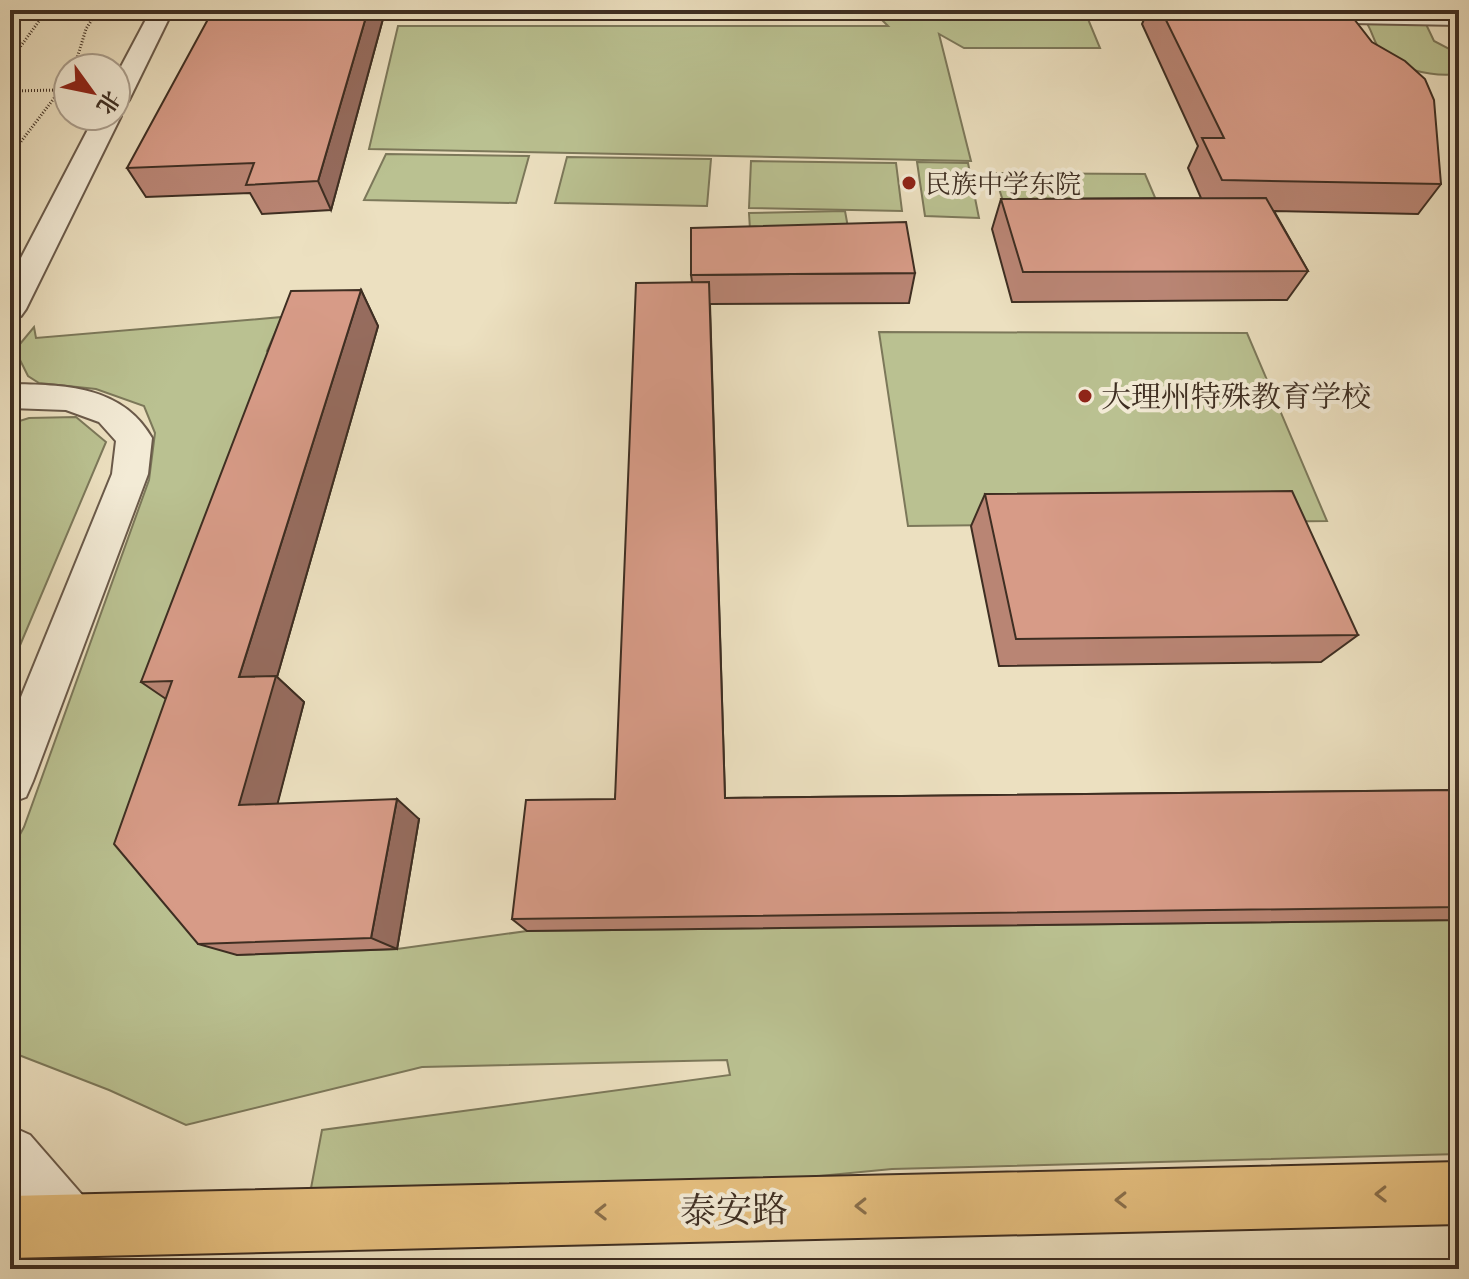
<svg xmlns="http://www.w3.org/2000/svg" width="1469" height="1279" font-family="'Gentium Book Plus','Noto Serif SC',serif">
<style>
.green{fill:#bac191;stroke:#7c785a;stroke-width:2}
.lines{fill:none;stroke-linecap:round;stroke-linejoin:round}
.street-casing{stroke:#6a5a4a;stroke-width:4}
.primary-casing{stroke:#3e2e22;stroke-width:4}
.path{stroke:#3e2e22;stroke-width:3;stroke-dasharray:1 2;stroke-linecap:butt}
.street{fill:#f3ebd6;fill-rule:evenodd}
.primary{fill:#e6c080;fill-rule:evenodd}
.wall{fill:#b98574;stroke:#3e2e22;stroke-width:2}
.shaded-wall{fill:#966c5e;stroke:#3e2e22;stroke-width:2}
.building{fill:#d79b87;stroke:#3e2e22;stroke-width:2}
.oneway{stroke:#8a704c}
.poi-dot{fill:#8f2418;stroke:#f3ebd6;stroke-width:3}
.labels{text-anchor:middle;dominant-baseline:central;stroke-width:8;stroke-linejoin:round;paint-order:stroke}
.far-poi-label{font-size:26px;fill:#3e2e22;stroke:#f3ebd6;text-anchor:start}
.poi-label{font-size:30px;fill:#3e2e22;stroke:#f3ebd6;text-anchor:start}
.near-street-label{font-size:36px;fill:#3e2e22;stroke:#f3ebd6}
</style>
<rect width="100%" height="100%" fill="#ece0c0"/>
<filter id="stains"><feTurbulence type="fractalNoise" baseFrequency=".0025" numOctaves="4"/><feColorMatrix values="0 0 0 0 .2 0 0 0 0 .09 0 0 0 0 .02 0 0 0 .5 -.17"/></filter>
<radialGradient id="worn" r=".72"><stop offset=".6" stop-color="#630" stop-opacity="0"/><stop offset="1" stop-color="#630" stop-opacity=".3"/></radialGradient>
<g class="green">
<polygon points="879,17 1088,19 1100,48 964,48 939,34 971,161 369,149 398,26 888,26"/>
<path d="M1366 22H1425L1434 41 1459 54V74C1433 77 1391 70 1377 45 1373 38 1371 29 1366 22Z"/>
<polygon points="386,154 529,156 516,203 364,200"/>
<polygon points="567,157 711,159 707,206 555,203"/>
<polygon points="751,161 896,163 902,211 749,208"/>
<polygon points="917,162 968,163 979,218 925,216"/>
<polygon points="994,173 1145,174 1168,228 1012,229"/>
<polygon points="845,211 851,244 751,246 749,213"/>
<polygon points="282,317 267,351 295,375 237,955 397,949 527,931 1459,920 1459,1154 892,1169 705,1187 308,1204 322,1130 730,1075 727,1060 422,1067 186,1125 109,1090 11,1052 10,853 24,827 149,480 155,433 144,406 96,389 39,383 28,376 15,350 34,327 36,338"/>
<polygon points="879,332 1247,333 1327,521 908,526"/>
<polygon points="76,417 106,442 10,669 10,424 29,418"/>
</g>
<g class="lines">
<defs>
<g id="street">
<polygon points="151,10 173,10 129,100 125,105 116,108 116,76"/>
<polygon points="1028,10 1211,10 1213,13 1210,18 1202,20 1039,17 1031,15"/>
<polygon points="1288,10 1459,11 1459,25 1296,22 1288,20 1285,15"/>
<polygon points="116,110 121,116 26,309 21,316 10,319 10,279 95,116 116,116"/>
<path d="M10 384C63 385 122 385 152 438L148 474 33 781 26 797 10 803V724L112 474 116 441 99 422 66 410 10 408Z"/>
<polygon points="10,1126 30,1135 91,1205 100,1226 91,1247 70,1256 49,1247 10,1200"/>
</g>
<polygon id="primary" points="1459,1162 1459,1224 10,1258 10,1196"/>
</defs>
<use href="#street" class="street-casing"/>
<use href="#primary" class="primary-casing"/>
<g class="path">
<polyline points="10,61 47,10"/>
<polyline points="74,68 86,29 98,10"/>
<polyline points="10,91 59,90"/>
<polyline points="10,156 68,80"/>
</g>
<use href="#street" class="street"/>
<use href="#primary" class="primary"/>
</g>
<g class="wall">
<polygon points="1148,10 1347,10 1441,184 1418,214 1274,211 1308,271 1287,300 1012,302 992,229 1001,199 1201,198 1188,168 1198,146 1142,24"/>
<polygon points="384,15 331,210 262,214 250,193 146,197 127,168"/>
<polygon points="915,273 909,303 710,304 725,798 1459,790 1459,920 527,931 512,919 615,799 692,282 691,275"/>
<polygon points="361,290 378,326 277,677 304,702 277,804 419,819 397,949 237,955 198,944 166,699 141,682"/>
<polygon points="985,494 1358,635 1321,662 999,666 971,526"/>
</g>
<g class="shaded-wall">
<polygon points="368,10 382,10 384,15 331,210 318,181"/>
<polygon points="361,290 378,326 277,677 304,702 272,825 239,805 239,677"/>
<polygon points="397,799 419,819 397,949 371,938"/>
</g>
<g class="building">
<polygon points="213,10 368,10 318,181 246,185 254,163 127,168"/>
<polygon points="1161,10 1347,10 1372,42 1405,61 1425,79 1434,100 1441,184 1222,180 1202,138 1224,138"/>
<polygon points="1266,198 1308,271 1023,272 1001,199"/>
<polygon points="906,222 915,273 691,275 691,228"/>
<polygon points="709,282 725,798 1459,790 1459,907 512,919 526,800 615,799 636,283"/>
<polygon points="361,290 239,677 276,676 239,805 397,799 371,938 198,944 114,844 172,681 141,682 291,291"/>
<polygon points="1292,491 1358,635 1016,639 985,494"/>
</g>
<defs><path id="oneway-chevron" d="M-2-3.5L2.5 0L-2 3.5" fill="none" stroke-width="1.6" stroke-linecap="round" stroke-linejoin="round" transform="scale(2)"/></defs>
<g class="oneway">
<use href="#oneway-chevron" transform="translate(1381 1194) rotate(179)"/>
<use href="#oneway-chevron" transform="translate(1121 1200) rotate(179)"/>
<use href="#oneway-chevron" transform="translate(861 1206) rotate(179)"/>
<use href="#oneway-chevron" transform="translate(601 1212) rotate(179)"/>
</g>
<g class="poi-dot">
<circle cx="909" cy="183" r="8"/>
<circle cx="1085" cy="396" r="8"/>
</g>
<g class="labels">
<g class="far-poi-label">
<text x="925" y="183">民族中学东院</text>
</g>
<g class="poi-label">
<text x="1101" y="396">大理州特殊教育学校</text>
</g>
<g class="near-street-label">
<text transform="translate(734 1209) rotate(-1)">泰安路</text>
</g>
</g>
<rect width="1469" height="1279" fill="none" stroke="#ece0c0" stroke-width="40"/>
<rect x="12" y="12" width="1445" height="1255" fill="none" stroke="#3e2e22" stroke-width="4"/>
<rect x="20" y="20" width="1429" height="1239" fill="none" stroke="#3e2e22" stroke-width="2"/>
<g transform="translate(92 92) rotate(123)"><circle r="38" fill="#f3ebd6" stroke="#ab9f8e" stroke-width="2"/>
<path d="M0-6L14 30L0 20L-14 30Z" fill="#8f2418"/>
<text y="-12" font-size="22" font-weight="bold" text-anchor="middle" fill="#3e2e22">北</text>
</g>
<rect width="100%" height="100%" filter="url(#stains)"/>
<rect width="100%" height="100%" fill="url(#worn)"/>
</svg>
